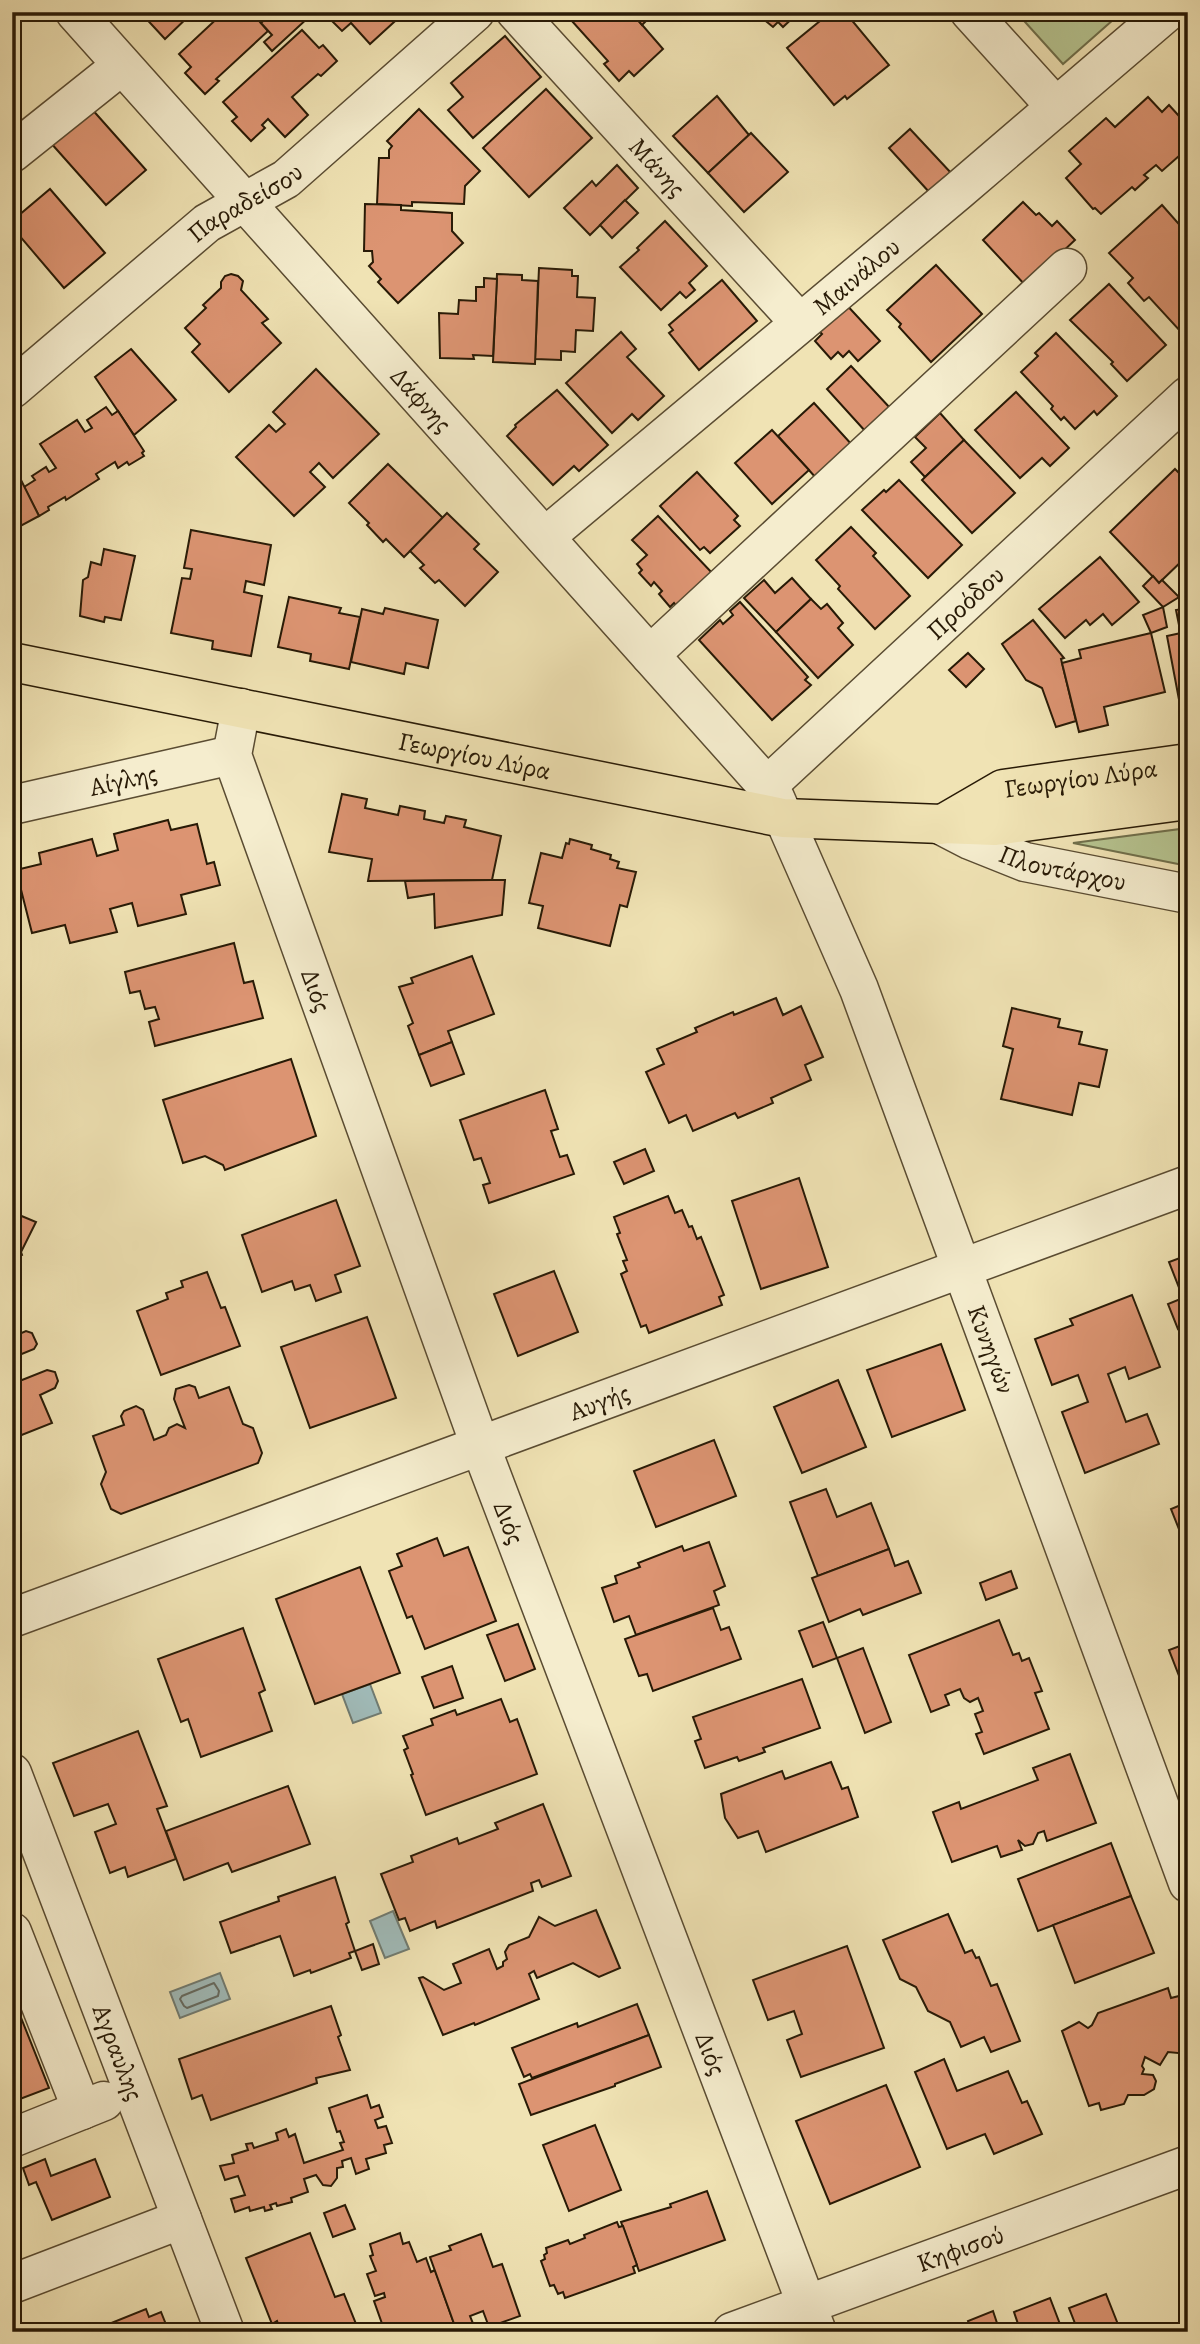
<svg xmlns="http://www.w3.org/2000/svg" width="1200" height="2344" font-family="Alegreya,serif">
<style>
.green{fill:#b6c490;stroke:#6f6f4b;stroke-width:2}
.water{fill:#a0bbb9;stroke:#707b71;stroke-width:2}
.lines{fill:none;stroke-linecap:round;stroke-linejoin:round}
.shore{stroke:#646a60;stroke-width:2}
.building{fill:#dc9472;stroke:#281a06;stroke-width:2}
.minor-casing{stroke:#5a4c32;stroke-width:41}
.major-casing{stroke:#281a06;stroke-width:41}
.minor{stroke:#f5edce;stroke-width:38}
.major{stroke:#f0e3b4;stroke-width:38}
.labels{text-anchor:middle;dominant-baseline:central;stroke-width:5;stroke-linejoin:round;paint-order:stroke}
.street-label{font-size:26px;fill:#281a06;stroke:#f5edce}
</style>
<rect width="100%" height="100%" fill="#f0e3b4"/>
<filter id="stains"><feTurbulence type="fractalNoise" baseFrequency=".00286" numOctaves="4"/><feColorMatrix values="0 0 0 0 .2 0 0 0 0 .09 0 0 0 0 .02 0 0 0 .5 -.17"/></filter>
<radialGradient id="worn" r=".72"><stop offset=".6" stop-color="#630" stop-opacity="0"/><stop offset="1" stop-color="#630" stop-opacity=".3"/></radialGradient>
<g class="green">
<polygon points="1016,12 1122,12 1063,64"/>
<polygon points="1188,828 1188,866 1073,843"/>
</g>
<g class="water">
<polygon points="370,1684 381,1713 353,1723 342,1694"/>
<polygon points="393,1911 409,1949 385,1958 370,1921"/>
<polygon points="220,1973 230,1999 180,2018 170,1992"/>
</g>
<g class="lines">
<polygon class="shore" points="214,1983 219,1991 218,1996 187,2008 184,2006 180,1999 182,1996"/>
</g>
<g class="building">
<polygon points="140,12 193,12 165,39"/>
<polygon points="224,12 251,12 268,31 216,79 219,81 205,94 185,73 191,67 179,54"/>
<polygon points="272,12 305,12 309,17 272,51 264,42 272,35 261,23"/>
<polygon points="344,12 405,12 370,44 351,23 342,31 333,22"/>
<polygon points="572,12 631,12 663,49 634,76 629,71 619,81 604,64 608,61 571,20 574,17"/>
<polygon points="631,12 655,12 642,25"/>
<polygon points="755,12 799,12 783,27 778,22 773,27"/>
<polygon points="831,12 845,12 889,65 847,99 845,96 834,105 787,48"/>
<polygon points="302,30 319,48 323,45 337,61 321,76 318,74 292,97 308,115 285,137 268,119 262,125 265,128 251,141 232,121 237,117 223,102"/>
<polygon points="505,36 541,77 473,138 448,110 463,97 451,83"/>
<polygon points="546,89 592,138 529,197 483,148"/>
<polygon points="717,96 749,135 708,173 673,136"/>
<polygon points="1148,97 1162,112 1169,105 1188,126 1188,148 1162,171 1156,165 1144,175 1148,178 1135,190 1132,187 1101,214 1095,208 1093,209 1066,178 1081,164 1069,151 1106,118 1115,127"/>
<polygon points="90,107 146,170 106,205 50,142"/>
<polygon points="419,109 480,171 465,186 464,204 412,202 412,206 377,204 379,158 389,158 389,150 392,146 387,141"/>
<polygon points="910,129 952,174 930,193 889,148"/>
<polygon points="751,133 788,172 744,212 708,173"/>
<polygon points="617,165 638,188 590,235 564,208 592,181 596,186"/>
<polygon points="50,189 105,253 64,288 12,227 12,221"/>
<polygon points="625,200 638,213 612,238 600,225"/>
<polygon points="1023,202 1036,215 1039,213 1052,226 1057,221 1075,240 1026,286 983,240"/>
<polygon points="365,204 401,205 401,210 452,213 452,231 463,243 398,303 378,282 381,279 369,266 373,262 372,251 364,251"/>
<polygon points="1162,205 1184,230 1188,227 1188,327 1181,332 1149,297 1144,301 1128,283 1133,278 1109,253"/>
<polygon points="665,221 707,266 689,283 695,290 686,298 680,292 661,310 620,267 639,250 637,248"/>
<polygon points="936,265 982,314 931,362 899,327 901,324 887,310"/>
<polygon points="539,268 572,270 572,276 578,276 577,297 595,298 593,331 576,330 575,352 561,351 561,360 535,359"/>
<polygon points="231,274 238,276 243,281 241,290 268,319 262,323 281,343 229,392 192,352 200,344 185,328 206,308 203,305 221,288 221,282 225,276"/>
<polygon points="497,274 522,275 522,280 538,281 535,364 493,362"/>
<polygon points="484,278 497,279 493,356 473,355 474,359 440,358 439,313 458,314 459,300 476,301 476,287 484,287"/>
<polygon points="722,280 757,321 699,370 669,333 673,330 669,325"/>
<polygon points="1109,284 1166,345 1127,381 1111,364 1113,362 1070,320"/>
<polygon points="843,301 880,341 858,361 849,351 843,357 838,352 831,359 815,341 822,334 815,327"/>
<polygon points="621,332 636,349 627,357 664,396 638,420 632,414 612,433 566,383"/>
<polygon points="1056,333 1117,396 1097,415 1094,411 1075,429 1064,417 1061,420 1051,409 1053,406 1021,372 1038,356 1035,353"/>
<polygon points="131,349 176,400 134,435 95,377"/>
<polygon points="851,366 891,409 866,432 827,389"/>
<polygon points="316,369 379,434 333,478 319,463 310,472 325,487 294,516 236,457 269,425 276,432 285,424 273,412"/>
<polygon points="557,390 608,445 579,471 574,466 553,485 507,436 516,427 515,425"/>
<polygon points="1016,392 1069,448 1050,466 1042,458 1020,478 975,430"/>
<polygon points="814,403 853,446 817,479 778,436"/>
<polygon points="106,407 112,415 118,411 144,451 142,453 144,456 129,465 127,462 118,468 115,462 96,474 99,479 66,500 65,497 48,507 49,510 39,516 24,487 35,480 32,476 46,467 49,472 56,468 40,444 77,420 85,432 92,428 87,420"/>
<polygon points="940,413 964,440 925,477 911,462 926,448 915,437"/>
<polygon points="772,430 809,470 772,504 735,463"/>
<polygon points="964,440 1015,493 972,533 922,480"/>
<polygon points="12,462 39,516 15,529 12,523"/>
<polygon points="388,464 443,518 404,557 386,539 383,542 367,525 369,523 349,503"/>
<polygon points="1175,469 1188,482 1188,555 1159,583 1110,532"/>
<polygon points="697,472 738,516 734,520 740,526 710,553 704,547 700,550 660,506"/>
<polygon points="899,480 962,545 928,578 862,510 884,490 886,492"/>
<polygon points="447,513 479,544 474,549 498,572 465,606 439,580 435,583 420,568 424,565 410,551"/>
<polygon points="658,516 714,575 678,608 674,603 670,607 659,594 662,591 654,582 651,586 639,573 642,570 637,564 647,555 632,540"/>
<polygon points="851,527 876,553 873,556 910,596 875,629 838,589 840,586 816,560"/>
<polygon points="191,530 271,545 264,585 246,581 244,592 262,596 251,656 212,649 213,641 171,633 182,578 190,579 192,569 184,568"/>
<polygon points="104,549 135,556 121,620 105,617 104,622 80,616 83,580 88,577 91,562 101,565"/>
<polygon points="1100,557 1139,602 1112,625 1103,614 1090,625 1086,620 1065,638 1039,609"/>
<polygon points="1153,576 1159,583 1162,580 1179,597 1163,607 1143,586"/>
<polygon points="792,578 811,599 776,632 744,598 764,580 775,593"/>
<polygon points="289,597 341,608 339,613 360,617 349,669 310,661 311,654 278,647"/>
<polygon points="811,599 821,609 827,604 843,623 838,628 853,645 818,678 776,632"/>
<polygon points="740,602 808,677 805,680 811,685 772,720 699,640 720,620 723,624 733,615 730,611"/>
<polygon points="1163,607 1167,627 1151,633 1143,615"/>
<polygon points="385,608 438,620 428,668 406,663 404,674 351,662 362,609 383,614"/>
<polygon points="1188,608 1188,670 1176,610"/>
<polygon points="1033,620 1064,658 1061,659 1062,663 1076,721 1056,727 1042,688 1026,680 1002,644"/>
<polygon points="1151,633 1165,692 1104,707 1108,725 1079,732 1062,663 1081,658 1079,650"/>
<polygon points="1181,633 1188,670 1188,703 1180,705 1167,636"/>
<polygon points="968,653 984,669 966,687 949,670"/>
<polygon points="342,794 367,799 365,808 398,815 400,806 425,811 424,819 444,823 446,816 466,820 464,827 501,836 492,880 368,881 372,859 329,852"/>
<polygon points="168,820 171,830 197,824 207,864 214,862 220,885 181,895 186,914 138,926 132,903 110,909 117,932 70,943 65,925 32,933 16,870 41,864 39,853 92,839 97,856 118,850 114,834"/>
<polygon points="570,839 592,845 591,849 611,855 610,859 619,862 617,868 636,872 627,907 620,905 610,946 538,928 543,906 529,903 541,853 562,858 566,843 569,844"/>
<polygon points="492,880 505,880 502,915 435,928 434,894 408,898 405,881"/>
<polygon points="234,943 244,983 253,981 263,1018 155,1046 149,1022 159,1019 155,1007 145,1009 140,991 130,993 125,972"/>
<polygon points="472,956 494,1014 448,1031 452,1042 419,1055 408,1026 413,1023 399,987 413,983 411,978"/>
<polygon points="776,998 783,1015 801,1006 823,1057 805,1065 811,1080 771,1098 773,1103 738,1118 735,1113 693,1131 686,1115 669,1123 646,1072 664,1064 657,1049 697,1032 695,1028 733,1012 734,1015"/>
<polygon points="1012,1008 1060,1019 1058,1027 1082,1032 1079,1044 1107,1050 1099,1087 1079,1083 1072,1115 1001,1099 1013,1049 1003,1046"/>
<polygon points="452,1042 464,1074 431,1086 419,1055"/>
<polygon points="291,1059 316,1136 225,1170 223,1165 205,1156 183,1163 163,1100"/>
<polygon points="545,1090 558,1129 551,1131 560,1157 567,1155 574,1174 489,1203 483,1185 490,1183 481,1158 474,1160 460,1120"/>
<polygon points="645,1149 654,1171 624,1184 614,1162"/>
<polygon points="799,1178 828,1267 761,1289 732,1201"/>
<polygon points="668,1196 675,1213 682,1210 689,1227 692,1226 697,1239 701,1237 724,1295 719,1297 722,1305 649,1333 646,1325 641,1327 621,1274 627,1271 623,1261 627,1260 617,1234 620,1233 614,1217"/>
<polygon points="336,1200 360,1266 335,1275 341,1292 316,1301 310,1285 295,1290 292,1281 262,1292 242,1235"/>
<polygon points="12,1212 36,1222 21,1252 22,1255 12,1259"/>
<polygon points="1188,1255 1188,1342 1182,1327 1178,1329 1168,1304 1183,1298 1169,1262"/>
<polygon points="554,1271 578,1332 518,1356 494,1294"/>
<polygon points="207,1272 221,1308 225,1307 240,1346 161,1375 137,1311 168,1299 166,1293 183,1287 181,1281"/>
<polygon points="1132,1295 1160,1367 1129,1379 1125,1367 1108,1374 1126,1422 1147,1414 1159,1444 1085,1473 1062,1412 1088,1402 1078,1375 1052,1385 1035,1339 1073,1325 1070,1319"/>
<polygon points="367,1317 396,1398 310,1428 281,1347"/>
<polygon points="12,1323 17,1335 26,1331 32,1333 37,1344 34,1349 12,1358"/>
<polygon points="941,1344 965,1410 892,1437 867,1370"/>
<polygon points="47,1370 55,1372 58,1381 55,1388 40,1395 52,1423 19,1436 17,1444 12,1446 12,1384"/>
<polygon points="838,1380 866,1447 802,1473 774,1407"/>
<polygon points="189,1385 195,1387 199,1398 229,1387 243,1424 253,1428 262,1453 258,1463 121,1514 111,1509 101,1484 106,1472 93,1436 124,1425 121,1416 124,1411 136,1406 143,1410 154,1440 166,1435 169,1428 177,1424 185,1428 174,1399 176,1389"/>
<polygon points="714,1440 736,1496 656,1527 634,1471"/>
<polygon points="826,1489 837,1517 871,1503 889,1549 818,1576 790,1502"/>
<polygon points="1188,1502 1188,1552 1171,1509"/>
<polygon points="437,1538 444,1556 468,1547 496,1621 425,1649 412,1616 407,1618 389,1571 402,1566 397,1554"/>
<polygon points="709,1542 725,1586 714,1591 719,1605 636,1635 629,1616 614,1622 602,1588 617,1583 615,1576 640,1567 638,1563 682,1546 684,1551"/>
<polygon points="889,1549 895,1566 908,1561 921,1593 863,1615 860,1609 829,1622 812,1578"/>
<polygon points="360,1567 400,1673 315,1704 276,1599"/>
<polygon points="1011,1571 1017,1588 986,1600 980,1583"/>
<polygon points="713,1608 721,1630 729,1627 741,1659 653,1691 647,1674 639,1676 625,1639"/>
<polygon points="999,1620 1013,1655 1019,1653 1022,1661 1029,1658 1042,1691 1035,1693 1049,1729 984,1754 976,1734 982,1732 975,1714 983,1711 978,1698 970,1702 964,1698 960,1689 945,1695 949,1705 931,1712 909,1655"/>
<polygon points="823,1622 837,1658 813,1667 799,1631"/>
<polygon points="518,1624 535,1669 505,1681 487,1635"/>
<polygon points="243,1628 265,1690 259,1693 272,1731 201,1757 188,1719 181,1722 158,1659"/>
<polygon points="1188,1643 1188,1699 1169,1650"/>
<polygon points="863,1648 891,1722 865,1733 837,1658"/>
<polygon points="452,1666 463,1698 434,1708 422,1677"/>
<polygon points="802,1679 820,1728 763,1748 765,1752 739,1761 737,1757 705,1768 695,1741 701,1739 693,1717"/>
<polygon points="501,1699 510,1722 517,1719 537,1774 426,1815 411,1775 413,1774 404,1750 408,1748 403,1736 433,1725 431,1719 455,1710 457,1715"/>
<polygon points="138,1731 167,1806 157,1809 176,1859 128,1877 125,1867 110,1873 95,1832 116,1824 108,1804 74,1816 53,1763"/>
<polygon points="1070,1754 1096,1823 1047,1841 1044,1831 1038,1833 1033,1844 1025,1846 1018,1840 1022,1850 1001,1857 997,1846 952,1862 933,1812 959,1802 961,1809 1038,1780 1033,1768"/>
<polygon points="831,1762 842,1789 848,1787 858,1817 766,1852 758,1831 738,1838 725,1818 721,1794 782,1771 785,1779"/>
<polygon points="288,1786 310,1844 232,1872 228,1863 184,1880 166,1831"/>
<polygon points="543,1804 571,1876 542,1887 539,1880 531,1883 533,1891 437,1928 435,1921 410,1931 405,1918 399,1920 381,1874 413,1862 411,1856 457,1838 459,1844 498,1829 495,1823"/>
<polygon points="1111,1843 1131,1896 1038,1931 1018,1879"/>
<polygon points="335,1877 349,1922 346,1924 355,1951 349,1953 351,1958 311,1973 310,1970 294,1976 280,1936 231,1953 220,1922 279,1901 278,1897"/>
<polygon points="1131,1896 1154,1953 1075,1983 1053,1925"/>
<polygon points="596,1910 620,1968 599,1977 573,1963 537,1978 534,1971 529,1974 539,1999 475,2025 474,2023 443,2035 419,1978 423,1977 444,1990 461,1983 453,1964 489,1949 497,1969 503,1966 503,1962 507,1959 505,1952 509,1945 529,1937 539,1917 555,1926"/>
<polygon points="948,1914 965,1953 972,1950 976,1958 979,1957 991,1986 997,1984 1020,2041 991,2052 984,2037 961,2047 950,2022 928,2011 916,1987 900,1979 883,1940"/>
<polygon points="373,1944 379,1964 362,1970 355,1951"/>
<polygon points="847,1946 884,2048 801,2077 787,2040 802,2034 794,2011 768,2020 753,1980"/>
<polygon points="1168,1988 1171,1998 1183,1995 1188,2006 1188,2017 1182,2028 1184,2035 1188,2036 1188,2054 1168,2052 1160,2065 1145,2057 1142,2066 1144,2069 1142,2074 1153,2075 1156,2081 1154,2089 1144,2095 1128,2095 1124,2104 1101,2110 1099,2103 1089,2106 1062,2031 1079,2022 1088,2028 1092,2025 1098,2013"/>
<polygon points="12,1995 49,2088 12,2102"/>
<polygon points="637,2004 649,2035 532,2078 530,2074 524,2077 512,2048 577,2023 578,2027"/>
<polygon points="331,2006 341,2035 338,2037 350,2070 316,2078 317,2083 211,2120 202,2095 192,2099 179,2059"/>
<polygon points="649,2035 661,2067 615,2084 615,2086 531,2115 519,2084"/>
<polygon points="944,2059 957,2091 1008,2071 1022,2103 1027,2101 1042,2134 994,2154 985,2134 947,2149 915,2072"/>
<polygon points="886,2085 920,2167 830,2204 796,2121"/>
<polygon points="367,2095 371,2108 379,2105 383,2117 375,2120 378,2128 386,2126 392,2143 384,2145 386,2153 366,2159 369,2169 356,2174 351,2158 342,2161 343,2167 337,2168 337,2178 331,2186 323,2185 316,2175 304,2179 308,2192 291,2198 292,2202 277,2206 276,2203 270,2205 272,2209 265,2211 264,2207 250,2211 249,2207 235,2212 231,2199 245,2195 238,2176 225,2180 220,2166 234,2163 232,2155 248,2150 246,2144 252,2143 254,2148 278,2140 276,2133 286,2129 289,2137 295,2134 304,2163 343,2150 340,2143 344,2142 340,2131 337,2132 329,2108"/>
<polygon points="595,2125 621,2190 569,2211 543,2145"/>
<polygon points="45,2159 51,2176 95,2159 110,2197 52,2220 36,2182 29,2185 23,2168"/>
<polygon points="707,2191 725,2240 639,2271 621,2222 671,2207 670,2204"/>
<polygon points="345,2205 355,2229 333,2237 324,2213"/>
<polygon points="617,2222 619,2227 623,2226 637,2265 633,2267 635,2273 565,2298 563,2292 558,2294 554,2285 550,2286 541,2261 545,2259 544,2255 547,2253 546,2248 568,2240 570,2244 585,2238 584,2235"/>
<polygon points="310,2233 335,2297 344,2294 356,2324 342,2329 343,2332 281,2332 277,2321 272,2324 246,2258"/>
<polygon points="400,2233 403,2244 409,2242 417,2262 426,2258 431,2272 435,2270 457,2332 385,2332 374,2301 385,2297 384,2293 375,2296 367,2274 376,2271 370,2256 373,2255 370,2244"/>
<polygon points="481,2234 493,2267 502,2264 520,2316 489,2327 483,2311 470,2316 474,2326 457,2332 430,2257 451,2250 449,2246"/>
<polygon points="1106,2294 1121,2332 972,2332 968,2321 993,2311 998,2326 1001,2325 1002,2330 1018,2324 1014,2312 1050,2298 1063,2332 1076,2326 1069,2308"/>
<polygon points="146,2309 149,2317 161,2312 169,2332 89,2332"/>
</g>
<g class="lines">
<defs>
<g id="minor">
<path id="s1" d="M75 12 767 786 775 798 859 989 1188 1883"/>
<path id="s2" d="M516 12 800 323"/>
<polyline points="970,12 1056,107"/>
<polyline points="12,153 121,66"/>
<path id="s3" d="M12 389 207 223 286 179 475 12"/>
<path id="s4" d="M545 537 958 191 1167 12"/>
<polyline points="650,655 1067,268"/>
<path id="s5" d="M241 708 232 755 480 1445 817 2332"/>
<path id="s6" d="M767 786 1188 396"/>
<path id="s7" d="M12 805 232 755"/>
<path id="s8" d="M941 825 970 840 1025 862 1188 894"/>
<path id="s9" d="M12 1618 1188 1185"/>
<path id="s10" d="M12 1773 225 2332"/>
<polyline points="12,1932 82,2110"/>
<polyline points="12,2138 104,2101"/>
<polyline points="12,2284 182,2219"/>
<path id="s11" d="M732 2332 1188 2165"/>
</g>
<g id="major">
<path id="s12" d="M12 662 783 818 995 826 1188 800"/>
<path id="s13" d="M941 825 1003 789 1188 763"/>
</g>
</defs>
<use href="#minor" class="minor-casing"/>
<use href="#major" class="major-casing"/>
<use href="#minor" class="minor"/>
<use href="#major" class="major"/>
</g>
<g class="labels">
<g class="street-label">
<text stroke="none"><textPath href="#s2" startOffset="210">Μάνης</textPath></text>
<text stroke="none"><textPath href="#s3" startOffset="299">Παραδείσου</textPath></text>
<text stroke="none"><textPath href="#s4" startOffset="406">Μαινάλου</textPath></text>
<text stroke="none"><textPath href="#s1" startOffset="520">Δάφνης</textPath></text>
<text stroke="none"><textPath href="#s6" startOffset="270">Προόδου</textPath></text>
<text stroke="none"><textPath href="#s12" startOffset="472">Γεωργίου Λύρα</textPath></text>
<text stroke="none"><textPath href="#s7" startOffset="114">Αίγλης</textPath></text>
<text stroke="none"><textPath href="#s13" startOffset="150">Γεωργίου Λύρα</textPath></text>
<text stroke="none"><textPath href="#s8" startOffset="130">Πλουτάρχου</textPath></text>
<text stroke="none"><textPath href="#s5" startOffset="298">Διός</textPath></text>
<text stroke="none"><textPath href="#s1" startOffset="1645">Κυνηγών</textPath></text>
<text stroke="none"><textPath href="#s9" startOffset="626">Αυγής</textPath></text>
<text stroke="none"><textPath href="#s5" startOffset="864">Διός</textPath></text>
<text stroke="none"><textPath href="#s10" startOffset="299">Αγραυλης</textPath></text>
<text stroke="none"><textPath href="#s5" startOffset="1432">Διός</textPath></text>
<text stroke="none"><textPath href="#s11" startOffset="243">Κηφισού</textPath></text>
</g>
</g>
<rect width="1200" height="2344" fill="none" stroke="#f0e3b4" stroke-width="42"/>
<rect x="14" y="14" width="1172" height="2316" fill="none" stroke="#281a06" stroke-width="3.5"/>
<rect x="21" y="21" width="1158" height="2302" fill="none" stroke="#281a06" stroke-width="2"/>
<rect width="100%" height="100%" filter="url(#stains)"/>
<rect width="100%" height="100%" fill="url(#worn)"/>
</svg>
